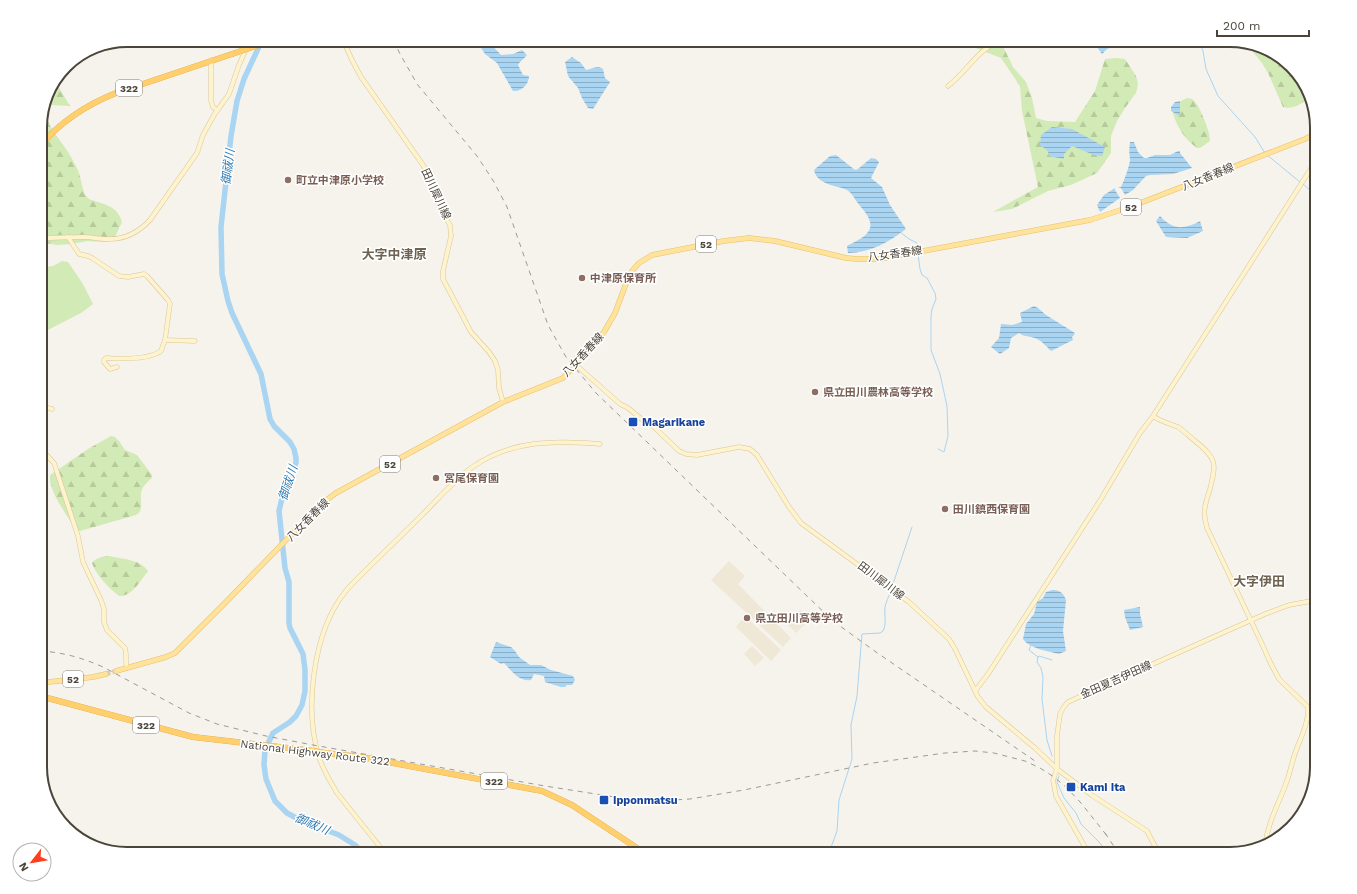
<svg xmlns="http://www.w3.org/2000/svg" width="1357" height="894" font-family="'Work Sans','Noto Sans JP',sans-serif">
<style>
.education{fill:#efe8d6}
.forest{fill:url(#forest-firs)}
.pitch{fill:#d2eab5}
.water{fill:url(#water-rules)}
.lines{fill:none;stroke-linecap:round;stroke-linejoin:round}
.stream{stroke:#a9d4f2;stroke-width:1}
.river{stroke:#a9d4f2;stroke-width:5.5}
.primary-tunnel{stroke:#d4d0c8;stroke-width:4.5;stroke-dasharray:4.5 2;stroke-linecap:butt}
.secondary-casing{stroke:#d6c79b;stroke-width:5}
.primary-casing{stroke:#e6c16a;stroke-width:5.5}
.highway-casing{stroke:#e0a43c;stroke-width:6}
.secondary{stroke:#fff3cd;stroke-width:4}
.primary{stroke:#ffe39c;stroke-width:4.5}
.highway{stroke:#ffcf6e;stroke-width:5.5}
.rail{stroke:#9a9a9a;stroke-width:1;stroke-dasharray:5 5;stroke-linecap:butt}
.highway-bridge-casing{stroke:#e0a43c;stroke-width:6;stroke-linecap:butt}
.highway-bridge{stroke:#ffcf6e;stroke-width:5.5}
.education-dot{fill:#8d6e63;stroke:#fff;stroke-width:1.5}
.transit-dot{fill:#1a4fb4;stroke:#fff;stroke-width:1.5}
.labels{text-anchor:middle;dominant-baseline:central;stroke-width:3;stroke-linejoin:round;paint-order:stroke}
.shield{fill:#fff;stroke:#817c74;stroke-width:1}
.shield-label{font-size:10px;font-weight:bold;fill:#4b4439}
.street-label{font-size:11px;fill:#4b4439;stroke:#fff}
.education-label{font-size:11px;font-weight:bold;fill:#785e54;stroke:#fff;text-anchor:start}
.transit-label{font-size:11px;font-weight:bold;fill:#164399;stroke:#fff;text-anchor:start}
.water-label{font-size:12px;font-style:italic;fill:#2e7ab2;stroke:#fff}
.quarter-label{font-size:13px;font-weight:bold;fill:#6e6250;stroke:#fff}
.rim{fill:none;stroke:#4b4439;stroke-width:2}
</style>
<defs>
<pattern id="forest-firs" width="22" height="20" patternUnits="userSpaceOnUse"><rect width="22" height="20" fill="#d2eab5"/><path d="M5 1l3.5 6h-7zM16 11l3.5 6h-7z" fill="#b6ca9c"/></pattern>
<pattern id="water-rules" width="6" height="5" patternUnits="userSpaceOnUse"><rect width="6" height="5" fill="#a9d4f2"/><path d="M0 2.5h6" fill="none" stroke="#8caec5"/></pattern>
</defs>
<rect width="100%" height="100%" fill="#f6f3ec"/>
<g class="education">
<polygon points="729,561 745,576 738,584 791,638 783,647 711,580"/>
<polygon points="800,610 810,619 796,633 787,624"/>
<polygon points="745,616 781,650 771,661 736,627"/>
<polygon points="752,646 764,658 755,666 744,654"/>
</g>
<g class="forest">
<polygon points="969,40 1000,40 1013,67 1026,82 1032,98 1036,118 1047,121 1075,122 1095,91 1105,59 1116,58 1125,59 1136,76 1138,83 1137,89 1136,93 1125,108 1117,121 1111,136 1111,153 1097,173 1071,185 1048,191 1012,209 993,212 1038,187 1022,111 1020,86 1001,58 968,45"/>
<path d="M1248 46 1278 55 1305 84 1309 97C1303 104 1291 110 1283 107L1269 75 1262 63Z"/>
<path d="M55 81 70 106 52 105 46 109C45 127 63 141 71 157 74 162 77 168 79 173 82 182 82 193 89 199 91 200 95 201 98 202 111 206 118 209 122 222L115 237 106 242 87 241 72 244 57 245 40 242V122L49 89Z"/>
<path d="M1187 98C1191 98 1193 99 1195 102 1200 107 1211 134 1210 141L1200 148H1197C1184 139 1175 124 1172 109L1177 103Z"/>
<path d="M111 436 115 437 119 441 125 450 137 455 152 475V478C147 482 141 488 141 494 140 502 144 511 136 515L80 531H77C68 517 48 491 50 475L88 449Z"/>
<path d="M109 556C122 559 140 559 148 571 141 580 132 597 119 596 110 589 95 574 92 563 97 557 102 557 109 556Z"/>
</g>
<polygon class="pitch" points="62,261 68,262 83,284 93,304 81,313 40,334 40,268 53,266"/>
<g class="water">
<path d="M476 40H487L501 55 513 54 522 50 527 55C524 59 520 61 518 65L523 75 529 76C529 84 522 92 513 91L497 63 485 54Z"/>
<polygon points="1103,40 1122,40 1123,43 1107,49 1102,54 1097,47"/>
<path d="M572 57 581 63 586 70C592 69 598 65 603 69L605 78 610 82 593 109 588 108 582 98 578 88 568 76 565 62Z"/>
<polygon points="1180,101 1180,115 1178,115 1171,111 1171,107 1175,102"/>
<polygon points="1052,127 1072,129 1105,147 1102,156 1094,155 1072,146 1064,154 1064,159 1049,156 1048,151 1040,145 1041,135"/>
<path d="M1130 142H1134L1138 152 1144 158H1147L1155 155H1170L1178 151H1180V153L1192 168 1173 174 1150 175 1146 176 1133 190 1125 195 1121 188 1118 187H1121C1124 181 1130 165 1130 159 1129 151 1129 150 1130 142Z"/>
<path d="M836 155 855 170 858 169 871 158 876 159 879 162 871 178 882 187 890 205 906 229C889 242 870 253 848 253L847 246C854 242 864 238 868 232 876 222 863 210 857 202 854 198 852 193 847 190 836 185 817 185 814 170L830 156Z"/>
<polygon points="1115,188 1115,190 1120,198 1100,212 1097,205 1104,195"/>
<path d="M1160 216C1173 230 1183 230 1200 221L1203 231 1187 238 1166 237 1156 221Z"/>
<path d="M1034 306 1038 308 1046 315 1075 333 1074 335 1072 337 1073 340 1051 351C1046 346 1042 341 1035 338 1029 336 1024 337 1019 333L1011 338 1009 348 1000 354 991 347 999 338 1001 324 1012 325 1022 322 1020 313Z"/>
<path d="M1052 590C1059 590 1063 592 1066 600L1063 631 1066 651 1059 654C1048 651 1030 649 1023 639L1026 624 1034 614 1037 602 1043 598 1046 592Z"/>
<polygon points="1140,607 1140,614 1143,627 1130,630 1125,617 1124,610"/>
<path d="M496 642 511 647 515 651 519 657 530 665H541L551 670 573 676 575 680 572 685H567L565 687H561L545 682 544 676 534 674 531 680C519 682 512 671 504 663L501 664 490 657Z"/>
</g>
<g class="lines">
<g class="stream">
<polyline points="1199,40 1203,51 1206,69 1218,96 1255,137 1265,153"/>
<polyline points="1267,155 1300,182"/>
<polyline points="1303,184 1317,196"/>
<polyline points="900,232 909,239 917,243 918,251"/>
<polyline points="918,254 920,269 922,275 927,278 935,293 936,299 932,309 931,316 931,350 940,374 947,406 948,436 944,452 938,449"/>
<polyline points="892,587 912,527"/>
<polyline points="1031,645 1029,650 1038,657 1037,662 1041,668 1043,677 1042,699 1047,740 1052,756"/>
<polyline points="1038,657 1039,656 1052,660"/>
<polyline points="1059,776 1057,782 1064,798 1076,813 1081,824 1099,842 1103,847 1104,854"/>
<path d="M831 854 830 850 837 831 839 800 852 759 851 725 857 696 862 634 880 633 883 631C887 623 884 615 885 607 886 602 889 597 890 592"/>
</g>
<polyline class="river" points="262,40 244,79 237,101 231,136 221,227 222,274 228,301 232,313 261,374 270,419 274,426 290,442 294,449 296,458 296,463 283,494 279,511 285,568 289,582 289,623 290,628 303,654 305,670 305,691 302,705 296,716 290,722 273,733 265,750 264,765 266,779 275,801 287,813 300,820 339,835 355,845 364,854"/>
<polyline class="primary-tunnel" points="106,674 116,671"/>
<defs>
<g id="secondary">
<polyline points="343,40 352,60 361,77 423,165 429,176 440,209 450,225 451,236 443,271 443,279 471,332 489,352 495,361 498,370 499,388 503,402"/>
<polyline points="211,60 211,101 213,107 217,110"/>
<path d="M948 86C966 73 977 50 998 42 1006 39 1017 42 1026 40"/>
<path d="M68 237 79 254 88 256 92 258 119 276 128 277 144 274 147 276 168 300 170 304 165 340 161 351C148 360 121 359 106 358L104 360V362L110 369 117 367"/>
<path d="M40 238C55 238 69 237 84 237 91 237 99 239 106 239 124 240 138 233 150 220L197 153 203 135 214 115 229 94 239 65 250 40"/>
<polyline points="165,340 195,341"/>
<polyline points="576,365 620,404 628,408 645,422 653,426 679,451 686,454 697,455 739,447 750,449 757,455 789,507 801,523 887,586 909,602 949,639 955,649 978,697 986,707 1035,748 1057,769 1093,796 1147,831 1159,854"/>
<polyline points="40,406 52,409"/>
<path d="M1153 416C1161 422 1169 423 1178 427 1184 431 1190 437 1195 441 1216 458 1217 462 1210 489 1205 505 1202 511 1207 528L1262 644 1271 664 1279 679 1308 707C1309 721 1302 735 1297 748 1293 758 1291 768 1288 778 1280 802 1269 818 1265 845"/>
<path d="M40 448 54 463 78 536 83 562 101 600 104 609V622L107 630 125 648C127 654 125 661 127 668"/>
<polyline points="975,691 988,674 1101,499 1140,433 1153,416 1317,159"/>
<path d="M385 853 337 793C330 781 323 770 319 757 304 709 313 632 345 592 349 587 353 583 358 578 379 557 401 536 423 514 439 498 455 479 474 466 512 440 557 440 600 444"/>
<polyline points="1089,854 1056,796 1053,780 1057,769 1057,736 1060,714 1063,708 1068,702 1079,697 1265,614 1289,605 1317,600"/>
</g>
<g id="primary">
<polyline points="116,671 166,657 175,653 226,602 321,504 336,493 503,402 563,378 585,355 604,332 615,313 627,281 632,271 639,263 652,255 724,241 749,238 775,241 846,258 857,259 880,259 1090,220 1130,207 1305,139 1317,133"/>
<polyline points="40,683 93,677 106,674"/>
</g>
<g id="highway">
<path d="M40 146C61 121 86 105 116 93L232 54"/>
<polyline points="40,696 193,737 314,751"/>
<polyline points="325,753 361,757 542,791 572,805 646,854"/>
</g>
</defs>
<use href="#secondary" class="secondary-casing"/>
<use href="#primary" class="primary-casing"/>
<use href="#highway" class="highway-casing"/>
<use href="#secondary" class="secondary"/>
<use href="#primary" class="primary"/>
<use href="#highway" class="highway"/>
<g class="rail">
<polyline points="394,40 399,52 417,84 477,156 494,182 507,207 548,325 566,357 596,393 833,621 876,652 1035,761"/>
<path d="M40 651C62 652 83 658 103 667L189 713 217 724 266 736 313 745 545 786 621 798 658 801 690 799 744 790 873 763 945 753 975 751 994 753 1025 761 1040 768 1054 777 1067 788 1081 803 1108 837"/>
<polyline points="1105,833 1119,854"/>
</g>
<defs>
<g id="highway-bridge">
<polyline points="232,54 273,40"/>
<polyline points="314,751 325,753"/>
</g>
</defs>
<use href="#highway-bridge" class="highway-bridge-casing"/>
<use href="#highway-bridge" class="highway-bridge"/>
</g>
<g class="education-dot">
<circle cx="288" cy="180" r="4"/>
<circle cx="582" cy="278" r="4"/>
<circle cx="815" cy="392" r="4"/>
<circle cx="436" cy="478" r="4"/>
<circle cx="945" cy="509" r="4"/>
<circle cx="747" cy="618" r="4"/>
</g>
<g class="transit-dot">
<rect x="628" y="417" width="10" height="10" rx="2"/>
<rect x="1066" y="782" width="10" height="10" rx="2"/>
<rect x="599" y="795" width="10" height="10" rx="2"/>
</g>
<g class="labels">
<g class="shield">
<rect x="116" y="80" width="26" height="16" rx="3"/>
<rect x="1121" y="199" width="20" height="16" rx="3"/>
<rect x="696" y="236" width="20" height="16" rx="3"/>
<rect x="380" y="456" width="20" height="16" rx="3"/>
<rect x="63" y="671" width="20" height="16" rx="3"/>
<rect x="133" y="717" width="26" height="16" rx="3"/>
<rect x="481" y="773" width="26" height="16" rx="3"/>
</g>
<g class="shield-label">
<text x="129" y="88">322</text>
<text x="1131" y="207">52</text>
<text x="706" y="244">52</text>
<text x="390" y="464">52</text>
<text x="73" y="679">52</text>
<text x="146" y="725">322</text>
<text x="494" y="781">322</text>
</g>
<g class="street-label">
<text transform="translate(1208 177) rotate(-22)">八女香春線</text>
<text transform="translate(436 194) rotate(65)">田川犀川線</text>
<text transform="translate(895 254) rotate(-8)">八女香春線</text>
<text transform="translate(583 355) rotate(-47)">八女香春線</text>
<text transform="translate(308 520) rotate(-45)">八女香春線</text>
<text transform="translate(881 581) rotate(37)">田川犀川線</text>
<text transform="translate(1116 680) rotate(-24)">金田夏吉伊田線</text>
<text transform="translate(315 753) rotate(7)">National Highway Route 322</text>
</g>
<g class="education-label">
<text x="296" y="180">町立中津原小学校</text>
<text x="590" y="278">中津原保育所</text>
<text x="823" y="392">県立田川農林高等学校</text>
<text x="444" y="478">宮尾保育園</text>
<text x="953" y="509">田川鎮西保育園</text>
<text x="755" y="618">県立田川高等学校</text>
</g>
<g class="transit-label">
<text x="642" y="422">Magarikane</text>
<text x="1080" y="787">Kami Ita</text>
<text x="613" y="800">Ipponmatsu</text>
</g>
<g class="water-label">
<text transform="translate(228 167) rotate(-83)">御祓川</text>
<text transform="translate(288 483) rotate(-72)">御祓川</text>
<text transform="translate(312 824) rotate(23)">御祓川</text>
</g>
<g class="quarter-label">
<text x="394" y="254">大字中津原</text>
<text x="1259" y="581">大字伊田</text>
</g>
</g>
<path d="M0 0H1357V894H0ZM127 47H1230A80 80 0 0 1 1310 127V767A80 80 0 0 1 1230 847H127A80 80 0 0 1 47 767V127A80 80 0 0 1 127 47Z" fill="#fff" fill-rule="evenodd"/>
<path class="rim" d="M127 47H1230A80 80 0 0 1 1310 127V767A80 80 0 0 1 1230 847H127A80 80 0 0 1 47 767V127A80 80 0 0 1 127 47Z"/>
<g transform="translate(32 862) rotate(239)"><circle r="19" fill="#ffffff" stroke="#b7b4b0"/>
<path d="M0-3L7 15L0 10L-7 15Z" fill="#fc3f1d"/>
<text y="-6" font-size="11" font-weight="bold" text-anchor="middle" fill="#4b4439">N</text>
</g>
<path d="M1217 30v6h92v-6" fill="none" stroke="#4b4439" stroke-width="2"/>
<text x="1223" y="30" font-size="12" fill="#4b4439" stroke="#ffffff" stroke-width="3" paint-order="stroke">200 m</text>
</svg>
